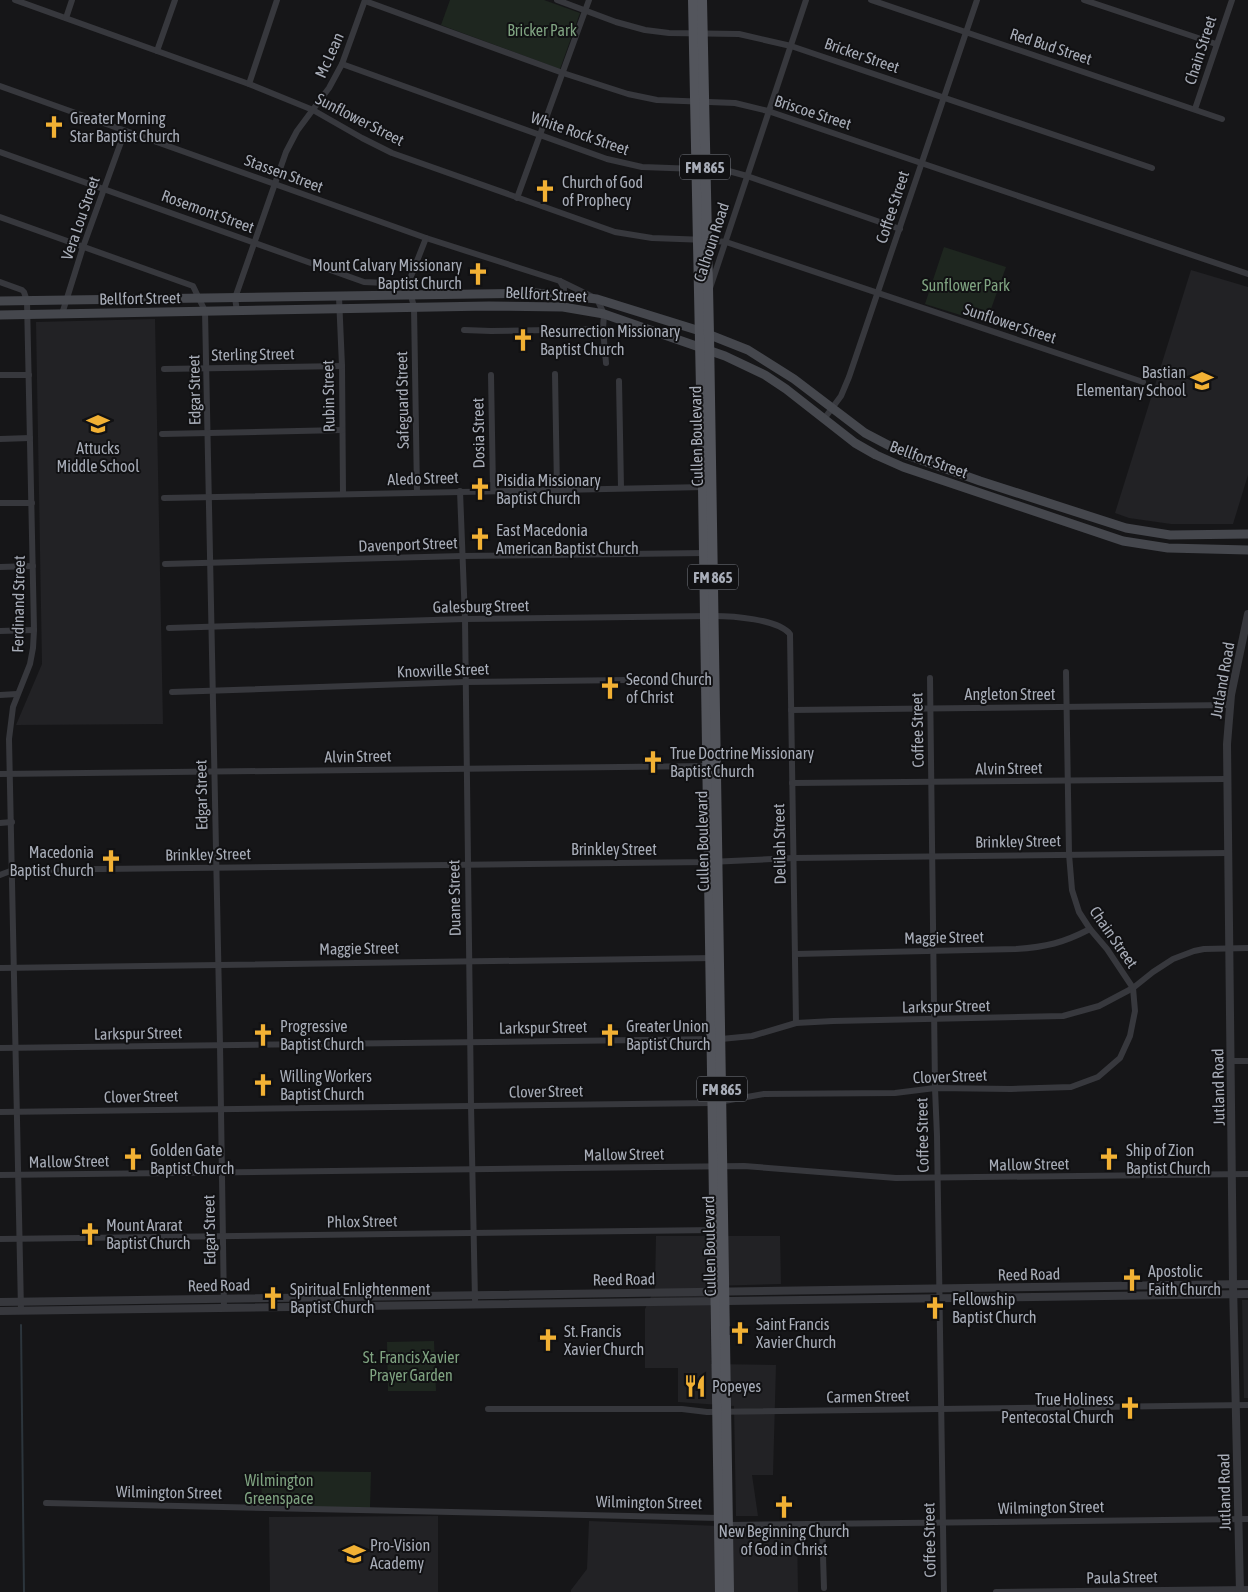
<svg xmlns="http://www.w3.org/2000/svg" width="1248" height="1592" font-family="'Asap Condensed',sans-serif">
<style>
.built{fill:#222225}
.green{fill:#1e261f}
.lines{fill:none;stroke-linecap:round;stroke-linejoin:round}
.stream{stroke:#2c353c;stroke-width:2}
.minor{stroke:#37383d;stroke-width:6}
.tertiary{stroke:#37383d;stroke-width:8}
.secondary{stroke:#45474d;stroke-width:9}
.primary{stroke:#53555c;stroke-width:10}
.labels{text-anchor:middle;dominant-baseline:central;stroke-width:4;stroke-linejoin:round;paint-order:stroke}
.shield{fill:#111113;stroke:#7b7e86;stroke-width:1}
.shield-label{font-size:15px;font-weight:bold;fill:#a8adb8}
.park-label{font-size:16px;fill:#7fa381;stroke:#111113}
.street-label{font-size:16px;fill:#a8adb8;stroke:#111113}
.poi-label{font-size:16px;fill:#a8adb8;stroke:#111113;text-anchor:start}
</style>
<rect width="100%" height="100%" fill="#161618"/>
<g class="built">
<polygon points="1191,270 1248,287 1248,475 1233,524 1171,524 1129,518 1115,513"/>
<polygon points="155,319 163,724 16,725 42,664 36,322"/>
<polygon points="656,1236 780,1236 781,1284 710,1286 711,1364 776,1365 773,1475 752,1475 758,1516 736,1516 734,1406 678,1402 678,1368 645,1368 645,1309 655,1288"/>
<polygon points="1242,1300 1248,1300 1248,1398 1244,1398"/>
<polygon points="438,1516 438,1592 270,1592 269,1517"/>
<polygon points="589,1521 797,1529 798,1592 571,1592 571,1590 587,1569"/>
</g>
<g class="green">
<polygon points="450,0 544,0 580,13 560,69 441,25"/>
<polygon points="944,247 1006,267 986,323 925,304"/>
<polygon points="434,1341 436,1391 388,1391 387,1342"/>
<polygon points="261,1471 371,1472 370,1508 262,1506"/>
</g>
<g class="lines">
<polyline class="stream" points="21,1325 24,1592"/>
<g class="minor">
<polyline points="15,0 249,84 313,110 362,138 392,153 615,232 652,238 707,240 726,242 1143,382"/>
<polyline points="557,0 616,22 645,30 669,33 739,34 791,46 1152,168"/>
<polyline points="871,0 1222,119"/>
<polyline points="1084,0 1216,44"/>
<polyline points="365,1 563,73 628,94 657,100 735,103 768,111 1248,274"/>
<polyline points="66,18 72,0"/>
<polyline points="157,51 175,0"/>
<polyline points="342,64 607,159 642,167 725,170 747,176 900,229"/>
<polyline points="249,84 277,0"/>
<polyline points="0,86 426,238 560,281 597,299 604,314 603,329 606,363"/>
<polyline points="1195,109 1232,0"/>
<polyline points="0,152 364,282 408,284"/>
<polyline points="517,198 589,0"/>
<polyline points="0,217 193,286 205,311 220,1045 224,1308"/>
<polyline points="560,281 564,288 563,307"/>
<polyline points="0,282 22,290 24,292 27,301 34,630 33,648 30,664 13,707 9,739 21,1310"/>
<polyline points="710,288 806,0"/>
<polyline points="339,297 342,366 343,494"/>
<polyline points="237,311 235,298 286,152 297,131 329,88 342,64 365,0"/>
<polyline points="62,314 83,247 125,131"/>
<polyline points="464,330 491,331 603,329"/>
<polyline points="164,369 342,366"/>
<polyline points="555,374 557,489"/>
<polyline points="0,375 29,375"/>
<polyline points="491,375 493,490"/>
<polyline points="619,381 621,488"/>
<polyline points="824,419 841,396 849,377 977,0"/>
<polyline points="162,434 342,430"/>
<polyline points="0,439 30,438"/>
<polyline points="460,491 465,619 471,1105 475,1300"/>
<polyline points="417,492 414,307 408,284 426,238"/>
<polyline points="164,498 705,487"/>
<polyline points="0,503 32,503"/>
<polyline points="165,564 462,556 706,553"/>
<polyline points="0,567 33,566"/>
<path d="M169 628 465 619 713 616C732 616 778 619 790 634L796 1023"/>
<polyline points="0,631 34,630"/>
<polyline points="930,678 935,1088 937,1136 944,1592"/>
<polyline points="172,692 465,682 708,679"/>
<polyline points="0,695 17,694"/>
<polyline points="791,710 1230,705"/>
<polyline points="0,774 709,766"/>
<polyline points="792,783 1226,779"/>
<polyline points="0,823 12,822"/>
<polyline points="0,875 13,870 709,862 793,858 1228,853"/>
<path d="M795 954 1016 949C1046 947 1063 943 1090 929"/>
<polyline points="0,968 714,958"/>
<polyline points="0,1048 721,1039 752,1036 796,1023 833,1021 1063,1016 1099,1006 1133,988 1153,972 1173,959 1194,951 1204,949 1248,948"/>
<polyline points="1231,1061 1248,1061"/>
<polyline points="0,1112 713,1103 764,1094 895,1093 935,1088 1011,1089 1071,1087 1098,1077 1120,1058 1130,1036 1135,1011 1133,988 1107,949 1090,929 1079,912 1072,890 1069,854 1066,672"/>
<polyline points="0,1175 744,1166 896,1178 1248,1174"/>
<polyline points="0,1239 716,1230"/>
<polyline points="488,1409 682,1409 707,1412 1248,1405"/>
<polyline points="46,1503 719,1518 729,1525 1248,1519"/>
<polyline points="822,1524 824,1588"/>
<polyline points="996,1592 1248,1589"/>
</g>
<g class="tertiary">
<polyline points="0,1302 1248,1284"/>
<polyline points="0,1311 1248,1294"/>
<polyline points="1240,1592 1233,1284 1227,744 1231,695 1248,614"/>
</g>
<g class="secondary">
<polyline points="0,301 536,293 597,299 700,331 748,350 794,379 865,433 907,455 980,481 1126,528 1170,535 1248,534"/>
<polyline points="0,315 489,306 563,307 604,314 725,356 765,375 786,389 855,443 876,455 903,467 1123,541 1168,548 1248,550"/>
</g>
<g class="primary">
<polyline points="693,0 703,487 720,1592"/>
<polyline points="702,0 709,335 729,1592"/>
</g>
</g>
<defs>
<symbol id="church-bare" viewBox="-9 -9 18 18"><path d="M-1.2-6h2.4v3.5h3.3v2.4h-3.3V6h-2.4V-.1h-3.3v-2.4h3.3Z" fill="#f2b134" stroke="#111113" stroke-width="2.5" paint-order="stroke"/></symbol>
<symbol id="school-bare" viewBox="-9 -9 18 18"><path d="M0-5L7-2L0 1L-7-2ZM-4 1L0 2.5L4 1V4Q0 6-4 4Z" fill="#f2b134" stroke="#111113" stroke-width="2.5" paint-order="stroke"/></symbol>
<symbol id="restaurant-bare" viewBox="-9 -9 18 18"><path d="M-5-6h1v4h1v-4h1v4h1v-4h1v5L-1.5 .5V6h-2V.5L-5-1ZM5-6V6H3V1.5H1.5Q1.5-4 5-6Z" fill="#f2b134" stroke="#111113" stroke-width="2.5" paint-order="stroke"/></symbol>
</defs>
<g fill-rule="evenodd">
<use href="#church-bare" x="38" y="111" width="32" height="32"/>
<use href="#church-bare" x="529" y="175" width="32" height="32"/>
<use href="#church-bare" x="462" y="258" width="32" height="32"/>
<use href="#church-bare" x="507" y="324" width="32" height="32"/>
<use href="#school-bare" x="1186" y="365" width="32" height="32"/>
<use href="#school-bare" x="82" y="408" width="32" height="32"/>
<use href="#church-bare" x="464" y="473" width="32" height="32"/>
<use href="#church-bare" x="464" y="523" width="32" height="32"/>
<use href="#church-bare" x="594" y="672" width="32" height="32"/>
<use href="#church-bare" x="637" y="746" width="32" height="32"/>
<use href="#church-bare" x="95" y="845" width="32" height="32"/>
<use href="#church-bare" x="247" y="1019" width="32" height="32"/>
<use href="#church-bare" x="594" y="1019" width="32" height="32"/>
<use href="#church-bare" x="247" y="1069" width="32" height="32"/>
<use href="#church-bare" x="117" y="1143" width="32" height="32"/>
<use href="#church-bare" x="1093" y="1143" width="32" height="32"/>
<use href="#church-bare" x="74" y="1218" width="32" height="32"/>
<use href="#church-bare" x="1116" y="1264" width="32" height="32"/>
<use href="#church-bare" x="257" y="1282" width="32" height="32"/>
<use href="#church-bare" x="919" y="1292" width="32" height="32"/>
<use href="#church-bare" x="724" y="1317" width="32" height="32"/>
<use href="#church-bare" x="532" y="1324" width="32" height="32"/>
<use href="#restaurant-bare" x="679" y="1370" width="32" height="32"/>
<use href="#church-bare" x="1114" y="1392" width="32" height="32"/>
<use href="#church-bare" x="768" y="1491" width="32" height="32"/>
<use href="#school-bare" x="338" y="1538" width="32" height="32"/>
</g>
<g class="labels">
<g class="shield">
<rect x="680" y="154.5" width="50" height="25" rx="4"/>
<rect x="688" y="564.5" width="50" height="25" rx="4"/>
<rect x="697" y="1076.5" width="50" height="25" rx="4"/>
</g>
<g class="shield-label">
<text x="705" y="167">FM 865</text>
<text x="713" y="577">FM 865</text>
<text x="722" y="1089">FM 865</text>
</g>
<g class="park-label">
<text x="542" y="30">Bricker Park</text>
<text x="966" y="285">Sunflower Park</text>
<text x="411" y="1357">St. Francis Xavier<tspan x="411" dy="18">Prayer Garden</tspan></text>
<text x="279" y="1480">Wilmington<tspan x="279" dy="18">Greenspace</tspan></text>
</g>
<g class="street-label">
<text transform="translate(1051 46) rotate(18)">Red Bud Street</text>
<text transform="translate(1200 50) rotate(-72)">Chain Street</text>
<text transform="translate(329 55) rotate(-66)">Mc Lean</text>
<text transform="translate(862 55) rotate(19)">Bricker Street</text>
<text transform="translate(813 112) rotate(18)">Briscoe Street</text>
<text transform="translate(360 119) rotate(27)">Sunflower Street</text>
<text transform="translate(580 133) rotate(19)">White Rock Street</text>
<text transform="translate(284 173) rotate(20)">Stassen Street</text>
<text transform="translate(892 207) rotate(-72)">Coffee Street</text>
<text transform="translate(208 211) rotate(20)">Rosemont Street</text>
<text transform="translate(80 218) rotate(-71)">Vera Lou Street</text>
<text transform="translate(711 242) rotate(-72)">Calhoun Road</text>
<text transform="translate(546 294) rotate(3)">Bellfort Street</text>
<text transform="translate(140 298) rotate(-1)">Bellfort Street</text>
<text transform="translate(1010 323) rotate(18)">Sunflower Street</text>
<text transform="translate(253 354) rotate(-1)">Sterling Street</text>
<text transform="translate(194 390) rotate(-91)">Edgar Street</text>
<text transform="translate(328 396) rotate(-91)">Rubin Street</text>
<text transform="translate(402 400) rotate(-91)">Safeguard Street</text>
<text transform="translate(478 433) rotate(-91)">Dosia Street</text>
<text transform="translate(696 436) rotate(-91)">Cullen Boulevard</text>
<text transform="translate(929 459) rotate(20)">Bellfort Street</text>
<text transform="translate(423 478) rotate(-2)">Aledo Street</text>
<text transform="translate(408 544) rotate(-2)">Davenport Street</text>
<text transform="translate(18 604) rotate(-89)">Ferdinand Street</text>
<text transform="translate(481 606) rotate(-1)">Galesburg Street</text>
<text transform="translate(443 670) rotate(-2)">Knoxville Street</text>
<text transform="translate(1222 680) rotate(-80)">Jutland Road</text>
<text x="1010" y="694">Angleton Street</text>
<text transform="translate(917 730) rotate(-91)">Coffee Street</text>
<text transform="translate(358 756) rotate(-1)">Alvin Street</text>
<text transform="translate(1009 768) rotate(-1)">Alvin Street</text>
<text transform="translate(201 795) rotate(-91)">Edgar Street</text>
<text transform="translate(702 841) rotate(-91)">Cullen Boulevard</text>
<text transform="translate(1018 841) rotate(-1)">Brinkley Street</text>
<text transform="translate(779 844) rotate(-91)">Delilah Street</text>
<text x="614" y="849">Brinkley Street</text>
<text transform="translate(208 854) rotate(-1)">Brinkley Street</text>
<text transform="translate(454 898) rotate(-91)">Duane Street</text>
<text transform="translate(944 937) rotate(-1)">Maggie Street</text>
<text transform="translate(1114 937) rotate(55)">Chain Street</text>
<text transform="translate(359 948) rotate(-1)">Maggie Street</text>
<text transform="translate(946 1006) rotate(-1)">Larkspur Street</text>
<text transform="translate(543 1027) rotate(-1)">Larkspur Street</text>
<text transform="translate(138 1033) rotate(-1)">Larkspur Street</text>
<text transform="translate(950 1076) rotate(-2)">Clover Street</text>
<text transform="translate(1218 1087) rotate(-91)">Jutland Road</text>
<text transform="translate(546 1091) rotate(-1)">Clover Street</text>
<text transform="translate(141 1096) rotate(-1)">Clover Street</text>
<text transform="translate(922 1135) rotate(-91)">Coffee Street</text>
<text transform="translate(624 1154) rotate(-1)">Mallow Street</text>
<text transform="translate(69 1161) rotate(-1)">Mallow Street</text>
<text transform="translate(1029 1164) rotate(-1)">Mallow Street</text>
<text transform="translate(362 1221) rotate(-1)">Phlox Street</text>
<text transform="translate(209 1230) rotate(-91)">Edgar Street</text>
<text transform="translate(709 1246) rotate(-91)">Cullen Boulevard</text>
<text transform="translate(1029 1274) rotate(-1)">Reed Road</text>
<text transform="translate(624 1279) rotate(-1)">Reed Road</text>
<text transform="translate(219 1285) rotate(-1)">Reed Road</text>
<text transform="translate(868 1396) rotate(-1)">Carmen Street</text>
<text transform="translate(169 1492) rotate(1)">Wilmington Street</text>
<text transform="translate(1224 1492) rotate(-91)">Jutland Road</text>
<text transform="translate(649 1502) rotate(1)">Wilmington Street</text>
<text transform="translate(1051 1507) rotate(-1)">Wilmington Street</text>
<text transform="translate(929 1540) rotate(-91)">Coffee Street</text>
<text transform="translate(1122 1577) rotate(-1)">Paula Street</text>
</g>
<g class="poi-label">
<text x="70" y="118">Greater Morning<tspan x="70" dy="18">Star Baptist Church</tspan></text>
<text x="562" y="182">Church of God<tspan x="562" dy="18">of Prophecy</tspan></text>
<text x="462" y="265" text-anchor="end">Mount Calvary Missionary<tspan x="462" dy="18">Baptist Church</tspan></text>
<text x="540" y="331">Resurrection Missionary<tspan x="540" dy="18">Baptist Church</tspan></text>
<text x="1186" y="372" text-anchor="end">Bastian<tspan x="1186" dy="18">Elementary School</tspan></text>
<text x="98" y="448" text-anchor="middle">Attucks<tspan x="98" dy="18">Middle School</tspan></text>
<text x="496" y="480">Pisidia Missionary<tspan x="496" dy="18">Baptist Church</tspan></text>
<text x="496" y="530">East Macedonia<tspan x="496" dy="18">American Baptist Church</tspan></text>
<text x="626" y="679">Second Church<tspan x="626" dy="18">of Christ</tspan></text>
<text x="670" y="753">True Doctrine Missionary<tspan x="670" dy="18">Baptist Church</tspan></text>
<text x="94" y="852" text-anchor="end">Macedonia<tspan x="94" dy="18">Baptist Church</tspan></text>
<text x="280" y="1026">Progressive<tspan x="280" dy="18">Baptist Church</tspan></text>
<text x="626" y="1026">Greater Union<tspan x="626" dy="18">Baptist Church</tspan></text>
<text x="280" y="1076">Willing Workers<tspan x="280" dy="18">Baptist Church</tspan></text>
<text x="150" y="1150">Golden Gate<tspan x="150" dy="18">Baptist Church</tspan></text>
<text x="1126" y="1150">Ship of Zion<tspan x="1126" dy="18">Baptist Church</tspan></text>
<text x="106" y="1225">Mount Ararat<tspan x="106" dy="18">Baptist Church</tspan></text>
<text x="1148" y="1271">Apostolic<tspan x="1148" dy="18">Faith Church</tspan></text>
<text x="290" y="1289">Spiritual Enlightenment<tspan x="290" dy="18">Baptist Church</tspan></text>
<text x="952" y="1299">Fellowship<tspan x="952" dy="18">Baptist Church</tspan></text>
<text x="756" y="1324">Saint Francis<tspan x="756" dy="18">Xavier Church</tspan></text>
<text x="564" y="1331">St. Francis<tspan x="564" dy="18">Xavier Church</tspan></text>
<text x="712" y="1386">Popeyes</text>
<text x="1114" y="1399" text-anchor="end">True Holiness<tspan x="1114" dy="18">Pentecostal Church</tspan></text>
<text x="784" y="1531" text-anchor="middle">New Beginning Church<tspan x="784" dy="18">of God in Christ</tspan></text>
<text x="370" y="1545">Pro-Vision<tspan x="370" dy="18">Academy</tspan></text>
</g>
</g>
</svg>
